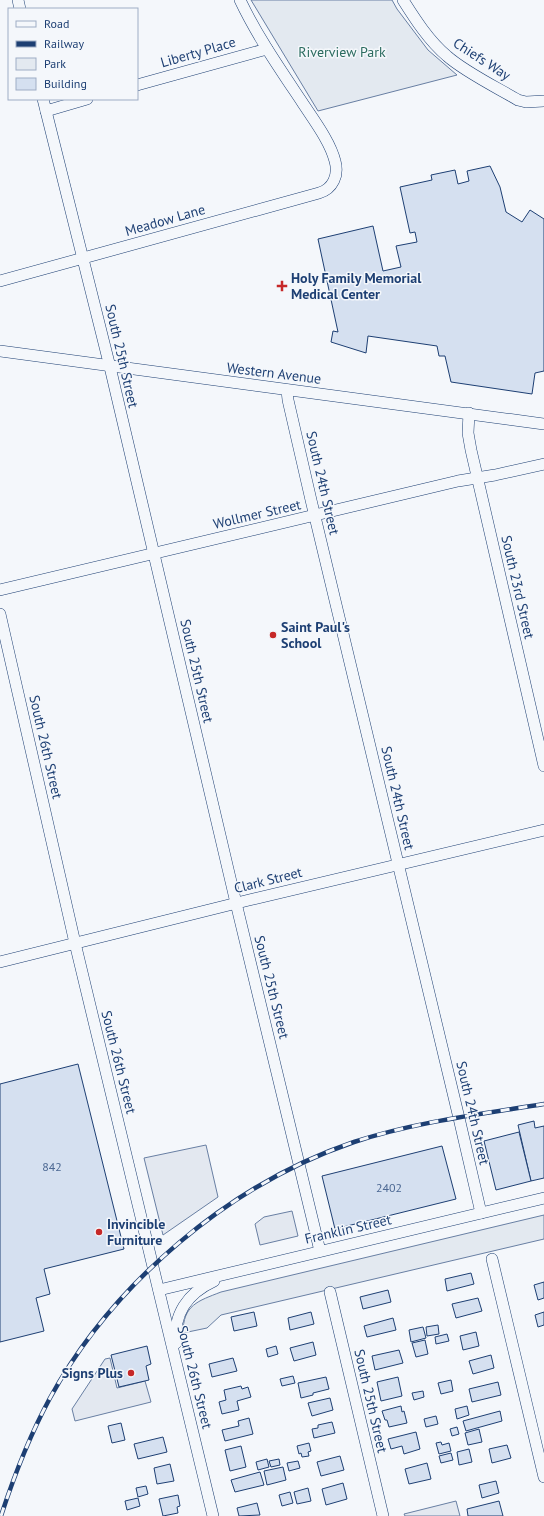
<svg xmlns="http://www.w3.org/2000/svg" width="544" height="1516" font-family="'PT Sans',sans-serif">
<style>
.green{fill:#e3e9f0;stroke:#687fa3}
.parking{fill:#e3e8f0;stroke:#687fa3}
.building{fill:#d5e0f0;stroke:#1d3f73}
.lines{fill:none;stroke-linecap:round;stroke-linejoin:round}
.minor-casing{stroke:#1d3f73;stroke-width:12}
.minor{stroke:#f4f7fb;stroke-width:11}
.rail-casing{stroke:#1d3f73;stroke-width:4.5}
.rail{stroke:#f4f7fb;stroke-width:3;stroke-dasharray:9;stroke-linecap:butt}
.poi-dot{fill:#c62828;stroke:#f4f7fb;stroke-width:1.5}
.labels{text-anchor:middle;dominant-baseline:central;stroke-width:3;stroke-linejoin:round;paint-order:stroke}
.number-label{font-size:12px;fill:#4b6792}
.street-label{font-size:14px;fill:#1d3f73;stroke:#f4f7fb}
.park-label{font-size:14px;fill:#2c6c60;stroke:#f4f7fb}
.poi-label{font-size:14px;font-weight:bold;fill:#1d3f73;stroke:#f4f7fb;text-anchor:start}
</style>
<rect width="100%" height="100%" fill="#f4f7fb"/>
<g class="green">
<polygon points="251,0 392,0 397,9 428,50 457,75 318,111"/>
<path d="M544 1215V1239L221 1315 207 1328 183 1333C183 1305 198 1301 221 1292Z"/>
</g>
<g class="parking">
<polygon points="206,1145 218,1197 163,1235 144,1158"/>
<polygon points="292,1211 298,1236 260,1245 255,1224 264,1217"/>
<polygon points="110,1358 117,1388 145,1381 151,1402 75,1421 72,1409 105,1359"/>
<polygon points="456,1501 460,1516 405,1516 404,1514"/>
</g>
<g class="building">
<polygon points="490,166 500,187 506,212 522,222 530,210 544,219 544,371 535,373 532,394 451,382 445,356 439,356 437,346 368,336 366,353 331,342 333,331 338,332 318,239 373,226 383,271 401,267 396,246 417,242 415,232 410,233 400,187 432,180 431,175 455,170 458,184 469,181 467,171"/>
<polygon points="78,1064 124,1249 44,1269 50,1294 36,1298 44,1331 0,1342 0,1084"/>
<polygon points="534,1121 535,1128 544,1126 544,1178 531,1181 518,1125"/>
<polygon points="519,1132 531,1181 496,1190 484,1141"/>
<polygon points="442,1146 456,1199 335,1229 322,1176"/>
<polygon points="471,1273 474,1284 447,1291 445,1279"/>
<polygon points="544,1282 544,1298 538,1300 534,1285"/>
<polygon points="388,1290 391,1302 363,1309 360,1297"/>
<polygon points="478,1298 482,1311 456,1318 452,1304"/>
<polygon points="254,1312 257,1326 234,1331 231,1317"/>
<polygon points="311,1312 314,1324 290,1330 288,1318"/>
<polygon points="544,1312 544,1325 538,1327 535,1315"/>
<polygon points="393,1318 396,1330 367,1337 364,1326"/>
<polygon points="438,1325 439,1334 427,1336 426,1327"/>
<polygon points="423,1327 426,1338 411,1342 409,1330"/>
<polygon points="476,1332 479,1346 463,1350 460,1336"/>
<polygon points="447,1334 449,1341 436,1344 435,1337"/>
<polygon points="425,1340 428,1354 416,1357 412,1343"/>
<polygon points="313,1342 316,1355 294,1361 290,1348"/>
<polygon points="147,1346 151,1364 146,1366 149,1380 119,1387 111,1355"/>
<polygon points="276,1346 278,1354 268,1357 266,1349"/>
<polygon points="399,1350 403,1363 375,1370 372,1356"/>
<polygon points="491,1355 494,1368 473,1374 469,1361"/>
<polygon points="233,1358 237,1371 212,1377 209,1364"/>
<polygon points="293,1376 295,1383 282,1386 280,1379"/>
<polygon points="326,1377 329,1389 313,1393 313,1395 301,1398 298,1383"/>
<polygon points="398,1377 402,1396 381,1401 377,1382"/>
<polygon points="451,1380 453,1391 441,1394 438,1383"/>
<polygon points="498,1382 501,1395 472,1402 469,1389"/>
<polygon points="241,1386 242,1389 248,1387 251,1397 237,1401 239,1410 222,1414 219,1402 226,1400 224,1390"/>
<polygon points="423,1391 424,1397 414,1400 412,1393"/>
<polygon points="330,1398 333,1410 312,1416 308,1403"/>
<polygon points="401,1406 402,1412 404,1411 407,1423 389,1427 387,1420 385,1420 382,1411"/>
<polygon points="467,1406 469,1415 457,1419 455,1409"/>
<polygon points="500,1411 502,1421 466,1431 463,1421"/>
<polygon points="436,1416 438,1424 426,1427 424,1419"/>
<polygon points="249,1418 253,1434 225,1441 222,1430 239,1426 238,1421"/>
<polygon points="332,1422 335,1433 314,1438 312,1429 318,1428 318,1425"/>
<polygon points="121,1423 125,1440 112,1443 108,1426"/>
<polygon points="457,1427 459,1434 452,1436 450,1429"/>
<polygon points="479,1429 482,1442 468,1445 465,1433"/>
<polygon points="416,1432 420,1449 404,1454 402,1446 391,1449 388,1439"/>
<polygon points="163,1437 167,1452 138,1459 134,1444"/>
<polygon points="441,1442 442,1445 449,1443 451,1451 439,1454 436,1443"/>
<polygon points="309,1443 311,1451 308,1452 309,1456 302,1457 301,1453 299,1454 297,1446"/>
<polygon points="507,1445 511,1458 492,1463 489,1449"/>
<polygon points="241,1446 246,1467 230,1471 225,1450"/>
<polygon points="469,1449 472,1462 459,1465 457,1452"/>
<polygon points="451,1453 453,1460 441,1463 439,1456"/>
<polygon points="340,1456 344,1470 321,1476 317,1462"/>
<polygon points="267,1459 269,1467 258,1470 256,1462"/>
<polygon points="279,1459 280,1465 271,1467 269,1461"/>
<polygon points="298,1461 300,1468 289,1471 287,1463"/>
<polygon points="427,1463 431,1479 409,1484 405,1469"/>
<polygon points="170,1464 174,1481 157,1484 154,1468"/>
<polygon points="283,1467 286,1480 267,1485 264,1471"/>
<polygon points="260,1472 264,1485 235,1492 231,1480"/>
<polygon points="496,1481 499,1493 482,1498 479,1485"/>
<polygon points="343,1483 347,1499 326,1505 322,1489"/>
<polygon points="146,1486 148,1494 138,1497 136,1488"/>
<polygon points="308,1488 311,1501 297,1504 294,1492"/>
<polygon points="290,1492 293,1503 282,1506 279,1495"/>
<polygon points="178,1495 180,1506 177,1507 178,1513 163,1516 159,1499"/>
<polygon points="138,1498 140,1506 127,1510 125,1501"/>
<polygon points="499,1501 503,1516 468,1516 467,1509"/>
<polygon points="257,1503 260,1515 239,1516 237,1508"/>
</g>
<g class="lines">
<defs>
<g id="minor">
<polyline points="18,0 20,9"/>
<path d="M403 0C415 19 429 41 447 56 465 72 496 87 518 100L526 102 544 101"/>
<polyline points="137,85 267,49"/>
<polyline points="43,99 110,367 236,903 320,1251"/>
<polyline points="46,111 87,99"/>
<path d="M0 281 319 193C333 189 339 175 335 161 330 141 313 119 302 102 280 69 257 36 240 0"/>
<polyline points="0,351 544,424"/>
<polyline points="287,390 288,400 311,500 459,1118 481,1213"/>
<polyline points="469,413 468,433 471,450 544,766"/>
<polyline points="0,590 458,481 495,475 544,464"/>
<polyline points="0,614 75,943 213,1516"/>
<polyline points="0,962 249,900 544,830"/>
<polyline points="492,1259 544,1477"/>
<polyline points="159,1290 544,1198"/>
<polyline points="330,1292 383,1516"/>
<path d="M176 1343C173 1314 188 1293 214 1281"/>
</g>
</defs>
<use href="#minor" class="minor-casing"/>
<use href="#minor" class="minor"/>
<defs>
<path id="rail" d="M1 1516C14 1476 30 1435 50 1398 113 1283 230 1184 354 1142 415 1122 481 1114 544 1104"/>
</defs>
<use href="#rail" class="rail-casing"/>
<use href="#rail" class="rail"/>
</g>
<g class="poi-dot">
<path d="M280 280h4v4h4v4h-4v4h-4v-4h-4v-4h4z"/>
<circle cx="273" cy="635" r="4"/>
<circle cx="99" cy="1232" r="4"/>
<circle cx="131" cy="1373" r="4"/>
</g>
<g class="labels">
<g class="number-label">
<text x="52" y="1166">842</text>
<text x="389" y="1187">2402</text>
</g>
<g class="street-label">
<text transform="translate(198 52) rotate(-16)">Liberty Place</text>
<text transform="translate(482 59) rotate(33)">Chiefs Way</text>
<text transform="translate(165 220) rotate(-16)">Meadow Lane</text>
<text transform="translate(122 356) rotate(77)">South 25th Street</text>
<text transform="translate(274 373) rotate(7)">Western Avenue</text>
<text transform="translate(323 483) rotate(77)">South 24th Street</text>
<text transform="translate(257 514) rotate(-13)">Wollmer Street</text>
<text transform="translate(518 587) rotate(77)">South 23rd Street</text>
<text transform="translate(197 671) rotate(77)">South 25th Street</text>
<text transform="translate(46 747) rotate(77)">South 26th Street</text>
<text transform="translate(398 798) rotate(77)">South 24th Street</text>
<text transform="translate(268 880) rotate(-14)">Clark Street</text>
<text transform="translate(272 987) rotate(76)">South 25th Street</text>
<text transform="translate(119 1062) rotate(76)">South 26th Street</text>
<text transform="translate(473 1113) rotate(77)">South 24th Street</text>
<text transform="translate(348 1229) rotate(-13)">Franklin Street</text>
<text transform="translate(195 1377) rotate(76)">South 26th Street</text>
<text transform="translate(371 1401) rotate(77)">South 25th Street</text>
</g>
<g class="park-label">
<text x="342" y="52">Riverview Park</text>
</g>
<g class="poi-label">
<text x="291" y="278">Holy Family Memorial<tspan x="291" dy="16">Medical Center</tspan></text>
<text x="281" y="627">Saint Paul's<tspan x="281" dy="16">School</tspan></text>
<text x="107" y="1224">Invincible<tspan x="107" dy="16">Furniture</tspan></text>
<text x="123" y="1373" text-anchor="end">Signs Plus</text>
</g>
</g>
<rect x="8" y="8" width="130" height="92" fill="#f4f7fb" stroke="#9eadc5"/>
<rect x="16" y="21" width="20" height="6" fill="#f4f7fb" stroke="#9eadc5"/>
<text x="44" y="28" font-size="12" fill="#1d3f73">Road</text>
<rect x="16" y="41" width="20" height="6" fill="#1d3f73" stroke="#9eadc5"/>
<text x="44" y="48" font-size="12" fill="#1d3f73">Railway</text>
<rect x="16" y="58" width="20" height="12" fill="#e3e9f0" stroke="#9eadc5"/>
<text x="44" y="68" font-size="12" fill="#1d3f73">Park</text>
<rect x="16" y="78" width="20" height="12" fill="#d5e0f0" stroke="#9eadc5"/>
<text x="44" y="88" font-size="12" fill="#1d3f73">Building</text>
</svg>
